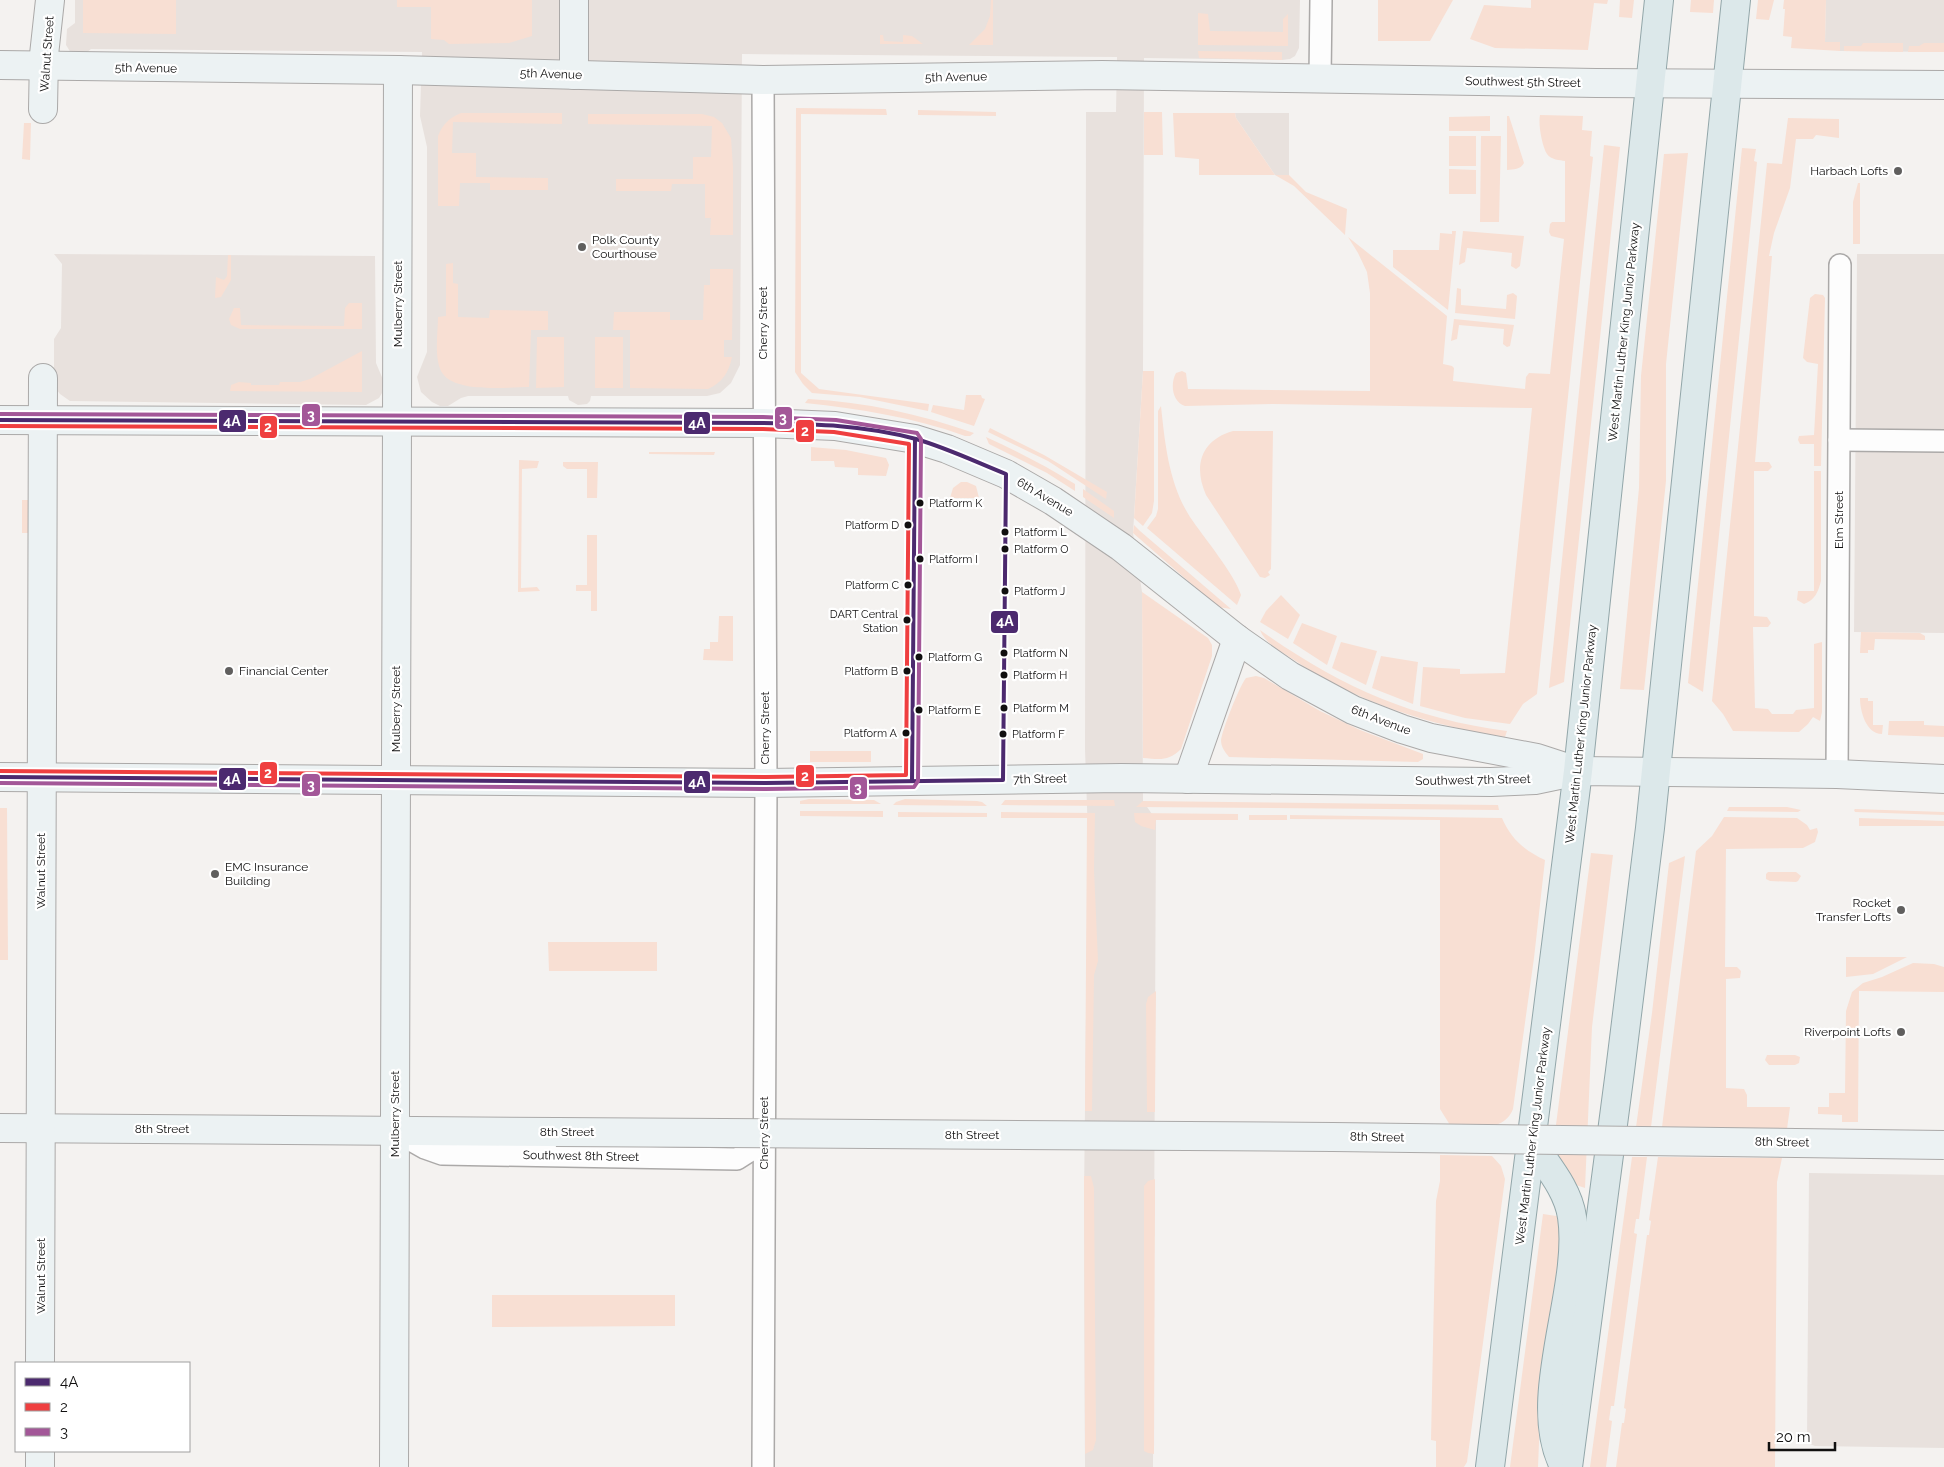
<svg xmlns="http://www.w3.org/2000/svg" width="1944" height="1467" font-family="Raleway,sans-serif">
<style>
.built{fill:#e8e1dd}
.green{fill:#f8dfd3}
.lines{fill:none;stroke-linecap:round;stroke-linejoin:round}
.street-casing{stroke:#aba9a8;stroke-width:24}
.secondary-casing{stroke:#aba9a8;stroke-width:30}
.primary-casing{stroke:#92a6a9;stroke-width:30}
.street{stroke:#fdfdfd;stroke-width:21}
.secondary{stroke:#ecf2f3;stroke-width:28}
.primary{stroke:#dce8ea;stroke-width:28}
.secondary-bridge-casing{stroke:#aba9a8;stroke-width:30;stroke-linecap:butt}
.secondary-bridge{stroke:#ecf2f3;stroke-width:28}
.bus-1-casing{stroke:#fff;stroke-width:8}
.bus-2-casing{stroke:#fff;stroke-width:8}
.bus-3-casing{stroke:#fff;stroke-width:8}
.bus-1{stroke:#4c2a6f;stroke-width:4}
.bus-2{stroke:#ef3f40;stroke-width:4}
.bus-3{stroke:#a35798;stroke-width:4}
.poi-dot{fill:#605f5e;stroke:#fff;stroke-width:2}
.bus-dot{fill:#111010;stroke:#fff;stroke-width:2}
.labels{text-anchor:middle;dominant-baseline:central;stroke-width:4.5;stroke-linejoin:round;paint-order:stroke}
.bus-label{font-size:11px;fill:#111010;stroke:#fff;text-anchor:start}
.street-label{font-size:12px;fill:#111010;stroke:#fff}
.poi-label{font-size:12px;fill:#111010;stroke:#fff;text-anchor:end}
.line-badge{stroke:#fff;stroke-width:2}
.badge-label{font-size:14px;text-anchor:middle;font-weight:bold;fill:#fff}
</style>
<rect width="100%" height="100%" fill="#f4f2f0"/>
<g class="built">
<polygon points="75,0 1300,0 1299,48 1295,56 1290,59 1282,60 1144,58 1143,371 1133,533 1142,592 1143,801 1156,820 1153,1467 1085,1467 1084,1198 1088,836 1085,749 1086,112 1116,112 1117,57 742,54 740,365 731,383 720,393 707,396 591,396 590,401 587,404 578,405 569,400 568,396 468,396 461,398 448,406 440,406 432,402 421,392 417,377 427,352 427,147 420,116 422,52 91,49 82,56 71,53 66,45 67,29 75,23"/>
<polygon points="1826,0 1944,0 1944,52 1840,51 1840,42 1825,42"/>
<polygon points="1235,113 1289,113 1289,175 1275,175 1236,118"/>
<polygon points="54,254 375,256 376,363 384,382 382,393 379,398 366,405 70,401 60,394 56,389 54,377 54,339 61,328 62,264"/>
<polygon points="1857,254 1944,254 1944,633 1854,632"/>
<polygon points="1809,1173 1944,1175 1944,1448 1815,1446 1810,1444 1807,1440"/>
</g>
<g class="green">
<polygon points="83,0 176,0 176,34 83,33"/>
<polygon points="397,0 532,0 532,36 509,43 449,44 444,40 431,39 431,7 397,7"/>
<polygon points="991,0 993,0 993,45 969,45 985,29 990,16"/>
<polygon points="1378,0 1453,0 1430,41 1378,41"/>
<polygon points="1531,0 1608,0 1607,4 1594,3 1588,50 1495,48 1470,39 1484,5 1531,8"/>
<polygon points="1620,0 1634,0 1632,18 1619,17"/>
<polygon points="1691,0 1714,0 1713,13 1690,12"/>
<polygon points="1758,0 1774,0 1769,20 1756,19"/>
<polygon points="1784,0 1826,0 1825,42 1840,42 1840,51 1791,48 1792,37 1783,36 1785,9 1783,9"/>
<polygon points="1198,13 1208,14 1210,31 1283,32 1283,19 1288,14 1288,46 1198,45"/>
<polygon points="880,35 883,35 884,41 903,42 903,35 912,36 923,44 880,44"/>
<polygon points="1863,43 1903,43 1903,52 1844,51 1844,46 1861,46"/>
<polygon points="1924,43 1944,43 1944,52 1908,52 1909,46 1919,46"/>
<polygon points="1198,51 1282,52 1282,60 1199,58"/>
<polygon points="796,108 886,109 887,115 801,114 801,373 819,389 929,404 928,411 860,397 812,393 803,384 795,372"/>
<polygon points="918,110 996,112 996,116 918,115"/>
<polygon points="1144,112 1162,112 1163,155 1144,155"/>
<path d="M461 113H562V124L453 122 452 153H476V177L548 178V190H490V183H460L459 206H438V136C443 124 449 118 461 113Z"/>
<polygon points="1173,113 1235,113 1236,118 1275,175 1289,175 1306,192 1347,209 1345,235 1294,186 1275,175 1199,175 1199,159 1175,157"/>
<polygon points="588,114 702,114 714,117 722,123 731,138 733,167 733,235 710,235 711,218 705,218 705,184 672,184 671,191 616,191 616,179 693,179 693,157 711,157 712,126 588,124"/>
<path d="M1540 115 1583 116 1582 130 1592 131 1590 156 1593 157 1537 694 1523 704 1510 724 1465 718 1420 706 1423 667 1460 669V674L1505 673 1532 408 1273 404 1185 406C1172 402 1170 384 1176 373L1182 371 1186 373 1188 389 1370 391V293L1367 272 1358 253 1348 237 1447 316 1443 364 1452 366 1454 368 1453 381 1525 389 1526 377 1529 373 1550 374 1564 239 1551 236 1549 232 1550 224 1552 222H1565V161C1560 160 1551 160 1547 154 1542 146 1538 124 1540 115Z"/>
<polygon points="1490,116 1490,131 1449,131 1449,117"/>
<path d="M1507 116H1509L1524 163C1520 170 1514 169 1507 170Z"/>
<polygon points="1788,118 1839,119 1839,138 1816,135 1813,139 1796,139 1790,188 1774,233 1769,256 1772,256 1755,462 1769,462 1772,467 1768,471 1754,471 1754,616 1767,617 1771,623 1768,627 1753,627 1755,708 1768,709 1772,714 1793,714 1796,710 1814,708 1814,644 1822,642 1822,712 1820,721 1813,717 1808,724 1799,732 1733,731 1723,714 1712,701 1767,163 1782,164"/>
<polygon points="24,123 31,123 30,160 22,159"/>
<rect x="1449" y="136" width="27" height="30"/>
<polygon points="1481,136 1501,136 1499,222 1480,222"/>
<polygon points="1604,145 1620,147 1564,682 1549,688"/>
<polygon points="1742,148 1756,149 1754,161 1757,162 1703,692 1688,683"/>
<polygon points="1688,153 1666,364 1666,481 1644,690 1620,689 1639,488 1641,376 1664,154"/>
<polygon points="1449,169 1476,170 1476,194 1449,194"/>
<polygon points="1858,183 1860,183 1860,244 1853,244 1853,202"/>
<polygon points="1452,231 1456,231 1448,310 1393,267 1393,250 1439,250 1440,233 1452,234"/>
<polygon points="1463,231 1524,236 1520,266 1516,269 1511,266 1512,253 1467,248 1465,262 1459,265"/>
<polygon points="228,255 231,255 231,280 221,297 215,298 216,277 224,280 227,276"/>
<path d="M453 263V283L458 284V317L489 318 490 310 548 311V330H531L529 387C507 387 453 394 441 371 434 356 438 333 438 317L446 316V264Z"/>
<path d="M710 269H733L732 340H724V357H732C729 372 722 383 708 389L630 388V330H613L614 312H670V320H703L704 285H710Z"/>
<polygon points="1457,288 1461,289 1461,305 1506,309 1507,295 1513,293 1517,296 1515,319 1455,313"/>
<polygon points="1815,294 1823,295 1825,298 1821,466 1814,466 1814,444 1800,444 1798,440 1799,436 1814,435 1818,364 1807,362 1803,358 1810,298"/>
<polygon points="349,303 362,303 362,329 240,329 231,325 229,319 234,308 240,308 241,325 344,326 345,308"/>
<polygon points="1454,319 1514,325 1510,346 1507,347 1503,344 1504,329 1459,325 1457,339 1451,341"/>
<polygon points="537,337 564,337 564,387 536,388"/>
<rect x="595" y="337" width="28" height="51"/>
<polygon points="362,351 362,392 230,391 231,385 239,382 251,383 251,385 279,385 280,382 300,382 310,379"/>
<polygon points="1143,371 1154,371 1154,501 1152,513 1143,526 1134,518"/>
<polygon points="966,395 981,395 982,398 985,399 974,426 931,412 933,405 964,410"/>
<path d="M808 399C866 402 919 414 974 433L970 436H965C913 417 860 409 805 403Z"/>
<path d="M1161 406C1165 444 1169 484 1190 517 1204 538 1234 573 1241 595L1237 605 1147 528 1156 516 1158 509V411Z"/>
<polygon points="990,428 1044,455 1107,492 1106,499 1048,461 988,432"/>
<path d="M1233 431H1273L1271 569 1268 572 1270 575 1265 578 1260 577 1206 495C1193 466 1201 440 1233 431Z"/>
<path d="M986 437C1017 451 1046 466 1075 484V491L1047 473 989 444Z"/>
<polygon points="811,447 846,450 886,458 889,465 886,476 858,475 858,468 835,467 834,461 811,461"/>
<polygon points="649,452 715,452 714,455 649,454"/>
<polygon points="519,460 539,461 537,468 522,469 521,588 537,587 540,591 518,592"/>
<polygon points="563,462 598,462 597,498 587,498 587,469 567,469 563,466"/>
<path d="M1814 471H1821V581C1818 592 1815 600 1804 604L1797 600 1798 591H1814Z"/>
<polygon points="961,482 967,482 976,486 979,498 950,498 953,488"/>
<polygon points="1083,489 1114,511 1114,518 1083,497"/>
<polygon points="22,500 29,500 30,533 22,533"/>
<polygon points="1134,525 1140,531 1231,609 1218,607 1133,533"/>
<polygon points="587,535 597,535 597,611 591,611 591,591 576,591 576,585 587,585"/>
<path d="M1142 592 1208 638 1212 645V656L1181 749C1168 762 1159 759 1143 758Z"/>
<polygon points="1281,595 1300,615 1288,639 1260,622 1266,611"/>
<polygon points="719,616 733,616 733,661 703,660 704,649 710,649 710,642 718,642"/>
<polygon points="1302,623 1337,636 1327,665 1293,643"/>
<path d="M1260 630C1339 686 1410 718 1507 731L1505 737C1428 725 1356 702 1291 658 1279 650 1265 643 1260 630Z"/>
<polygon points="1861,632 1920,633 1925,636 1925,640 1875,639 1874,650 1868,650 1868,653 1860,653"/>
<polygon points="1341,642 1377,651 1366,685 1332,668"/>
<polygon points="1381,656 1418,662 1413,704 1372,688"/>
<path d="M1256 676 1264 678 1320 711 1360 730 1423 754V759L1418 762 1229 757C1225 752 1221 747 1221 740 1223 728 1239 687 1246 678Z"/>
<path d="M1860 698H1868V701H1873V725H1883L1882 734C1866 734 1860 711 1860 698Z"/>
<polygon points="1889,721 1924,721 1924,725 1944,726 1944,737 1888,735"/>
<rect x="810" y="751" width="61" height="11"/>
<polygon points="809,799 874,800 881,804 800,804 800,801"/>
<polygon points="905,799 977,801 982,802 987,806 893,805 896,802"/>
<polygon points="1005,800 1114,800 1115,806 1001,805"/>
<polygon points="1143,801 1498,805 1499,810 1136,807"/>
<polygon points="1729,807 1787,807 1801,810 1798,812 1727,811"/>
<polygon points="0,808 7,808 8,960 0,960"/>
<polygon points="1855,809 1944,812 1944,815 1855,812 1854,810"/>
<polygon points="800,811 883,811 883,817 800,816"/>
<polygon points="898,812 987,813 987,817 898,817"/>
<polygon points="1001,812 1095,813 1094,870 1098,961 1094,975 1092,1111 1085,1111 1087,818 1001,818"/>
<polygon points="1134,813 1238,814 1238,820 1156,820 1155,830 1141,826 1135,822"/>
<rect x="1249" y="815" width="38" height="5"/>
<path d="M1290 815 1502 818C1511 839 1524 850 1545 860L1534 958 1513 1109C1503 1134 1472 1126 1450 1125L1440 1109V820L1290 819Z"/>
<polygon points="1724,817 1797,818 1807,825 1810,830 1817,828 1818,832 1815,842 1803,848 1726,849 1725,967 1737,967 1741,971 1740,978 1726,979 1726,1088 1744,1089 1747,1095 1747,1107 1790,1107 1787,1129 1662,1127 1696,851 1712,836"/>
<polygon points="1859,818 1944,821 1944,826 1859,826"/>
<polygon points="1591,853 1613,855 1592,1027 1585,1188 1573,1184 1552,1156"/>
<polygon points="1685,856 1651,1127 1636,1127 1652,1013 1669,863"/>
<polygon points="1768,872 1796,872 1801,876 1798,881 1796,882 1770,881 1766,879 1766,874"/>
<polygon points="548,942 657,942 657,971 549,971"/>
<polygon points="1846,957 1907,957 1873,974 1846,977"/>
<polygon points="1913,963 1934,964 1944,967 1944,992 1859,991 1858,1122 1842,1122 1842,1115 1818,1114 1818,1107 1829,1107 1829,1093 1845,1093 1846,1011 1852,992 1863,983 1882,977"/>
<polygon points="1156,991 1155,1105 1155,1112 1147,1112 1146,1004 1148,997"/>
<polygon points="1767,1055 1795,1055 1800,1057 1799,1063 1795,1065 1769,1065 1765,1060"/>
<polygon points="1440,1155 1492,1156 1501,1166 1505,1179 1467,1462 1464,1467 1436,1467 1436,1441 1431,1440 1436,1201 1440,1181"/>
<polygon points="1632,1157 1647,1157 1639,1219 1636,1219 1634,1233 1637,1234 1614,1406 1611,1406 1609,1420 1612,1421 1606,1467 1590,1467"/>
<polygon points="1658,1157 1782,1158 1777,1182 1775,1467 1616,1467 1622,1423 1624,1423 1626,1409 1624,1408 1647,1235 1649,1235 1651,1221 1649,1220"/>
<polygon points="1084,1176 1091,1176 1094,1188 1096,1440 1093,1450 1085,1454"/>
<polygon points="1155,1179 1155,1197 1154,1454 1148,1453 1144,1451 1144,1186 1148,1181"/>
<polygon points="1543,1214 1563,1217 1556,1300 1540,1418 1538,1467 1510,1467"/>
<polygon points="492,1295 675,1295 675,1326 492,1327"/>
</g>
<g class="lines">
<defs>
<g id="street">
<polyline points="1320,78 1321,0"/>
<polyline points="763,80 766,783 763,1467"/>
<polyline points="1839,440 1944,441"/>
<polyline points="1837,774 1840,265"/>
<polyline points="395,1131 425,1148 442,1154 737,1159 748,1152 765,1136"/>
</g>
<g id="secondary">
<polyline points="574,0 574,75"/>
<polyline points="0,65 398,70 763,80 1102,75 1596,83 1944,85"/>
<polyline points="43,109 44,55 50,0"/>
<polyline points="0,420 763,423 835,426 915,439 947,449 1006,474 1053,501 1121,547 1237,639 1290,676 1353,710 1402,729 1431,738 1537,758 1577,771"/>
<polyline points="0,777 766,783 1121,778 1491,782 1535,780 1578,771 1837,774 1944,779"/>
<polyline points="1188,779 1237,639"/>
<polyline points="0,1128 556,1132"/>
<polyline points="40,1363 43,378"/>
<polyline points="40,1467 40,1451"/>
<polyline points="394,1467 398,70"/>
</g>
<g id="primary">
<path d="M1532 1143C1547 1166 1568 1189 1572 1217 1583 1290 1529 1399 1564 1466"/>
<polyline points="1490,1467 1578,771 1659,0"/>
<polyline points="1568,1467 1620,1071 1650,828 1736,0"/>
</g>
</defs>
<use href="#street" class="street-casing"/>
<use href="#secondary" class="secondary-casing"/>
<use href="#primary" class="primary-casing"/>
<use href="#street" class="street"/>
<use href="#secondary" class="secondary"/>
<use href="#primary" class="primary"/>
<defs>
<polyline id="secondary-bridge" points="556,1132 1333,1137 1944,1145"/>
</defs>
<use href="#secondary-bridge" class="secondary-bridge-casing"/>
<use href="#secondary-bridge" class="secondary-bridge"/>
<defs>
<g id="bus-1">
<path d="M0 420 763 423C814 424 866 425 916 439 947 448 976 462 1006 474L1003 780 766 783 0 777"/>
<polyline points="912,781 915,439"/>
</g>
<polyline id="bus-2" points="0,426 763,429 834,432 909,444 906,775 766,777 0,771"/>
<polyline id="bus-3" points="0,783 766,789 914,787 918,781 921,439 917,433 836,420 763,417 0,414"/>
</defs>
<use href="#bus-1" class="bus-1-casing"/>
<use href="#bus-2" class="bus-2-casing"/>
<use href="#bus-3" class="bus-3-casing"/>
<use href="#bus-1" class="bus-1"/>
<use href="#bus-2" class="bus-2"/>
<use href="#bus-3" class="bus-3"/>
</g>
<g class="poi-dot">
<circle cx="1898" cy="171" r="5"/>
<circle cx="582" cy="247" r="5"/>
<circle cx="229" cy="671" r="5"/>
<circle cx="215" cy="874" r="5"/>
<circle cx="1901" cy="910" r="5"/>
<circle cx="1901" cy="1032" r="5"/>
</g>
<g class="bus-dot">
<circle cx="920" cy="503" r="4.5"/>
<circle cx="908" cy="525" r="4.5"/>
<circle cx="1005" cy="532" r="4.5"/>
<circle cx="1005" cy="549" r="4.5"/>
<circle cx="920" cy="559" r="4.5"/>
<circle cx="908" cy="585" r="4.5"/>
<circle cx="1005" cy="591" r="4.5"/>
<circle cx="907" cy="620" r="4.5"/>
<circle cx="1004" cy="653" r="4.5"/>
<circle cx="919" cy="657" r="4.5"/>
<circle cx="907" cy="671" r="4.5"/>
<circle cx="1004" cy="675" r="4.5"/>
<circle cx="1004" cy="708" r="4.5"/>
<circle cx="919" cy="710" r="4.5"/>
<circle cx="906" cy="733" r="4.5"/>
<circle cx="1003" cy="734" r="4.5"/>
</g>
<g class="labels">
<g class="bus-label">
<text x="929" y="503">Platform K</text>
<text x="899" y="525" text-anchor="end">Platform D</text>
<text x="1014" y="532">Platform L</text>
<text x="1014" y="549">Platform O</text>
<text x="929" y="559">Platform I</text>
<text x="899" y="585" text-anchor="end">Platform C</text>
<text x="1014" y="591">Platform J</text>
<text x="898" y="614" text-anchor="end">DART Central<tspan x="898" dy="14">Station</tspan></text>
<text x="1013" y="653">Platform N</text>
<text x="928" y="657">Platform G</text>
<text x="898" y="671" text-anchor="end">Platform B</text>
<text x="1013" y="675">Platform H</text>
<text x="1013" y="708">Platform M</text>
<text x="928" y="710">Platform E</text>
<text x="897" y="733" text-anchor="end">Platform A</text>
<text x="1012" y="734">Platform F</text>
</g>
<g class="street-label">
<text transform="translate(47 54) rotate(-86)">Walnut Street</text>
<text transform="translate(146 68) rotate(1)">5th Avenue</text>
<text transform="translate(551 74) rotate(2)">5th Avenue</text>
<text transform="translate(956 77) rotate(-1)">5th Avenue</text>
<text transform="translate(1523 82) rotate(1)">Southwest 5th Street</text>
<text transform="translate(398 304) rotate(-90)">Mulberry Street</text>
<text transform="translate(763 323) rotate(-90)">Cherry Street</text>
<text transform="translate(1624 332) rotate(-84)">West Martin Luther King Junior Parkway</text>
<text transform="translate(1045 497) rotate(31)">6th Avenue</text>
<text transform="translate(1839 520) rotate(-90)">Elm Street</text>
<text transform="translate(396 709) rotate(-90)">Mulberry Street</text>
<text transform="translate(1381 720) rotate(21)">6th Avenue</text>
<text transform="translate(765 728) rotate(-90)">Cherry Street</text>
<text transform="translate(1581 734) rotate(-84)">West Martin Luther King Junior Parkway</text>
<text transform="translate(1040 779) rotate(-1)">7th Street</text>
<text transform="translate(1473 780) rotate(-1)">Southwest 7th Street</text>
<text transform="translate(41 871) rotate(-90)">Walnut Street</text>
<text transform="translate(395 1114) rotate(-90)">Mulberry Street</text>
<text x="162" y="1129">8th Street</text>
<text x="567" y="1132">8th Street</text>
<text transform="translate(764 1133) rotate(-90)">Cherry Street</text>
<text x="972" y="1135">8th Street</text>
<text transform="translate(1533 1136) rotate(-83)">West Martin Luther King Junior Parkway</text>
<text transform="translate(1377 1137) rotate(1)">8th Street</text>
<text transform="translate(1782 1142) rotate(1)">8th Street</text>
<text transform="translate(581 1156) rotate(1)">Southwest 8th Street</text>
<text transform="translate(41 1276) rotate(-90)">Walnut Street</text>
</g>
<g class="poi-label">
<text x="1888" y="171">Harbach Lofts</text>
<text x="592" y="240" text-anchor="start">Polk County<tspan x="592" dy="14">Courthouse</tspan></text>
<text x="239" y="671" text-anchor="start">Financial Center</text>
<text x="225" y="867" text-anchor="start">EMC Insurance<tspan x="225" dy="14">Building</tspan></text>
<text x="1891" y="903">Rocket<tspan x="1891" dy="14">Transfer Lofts</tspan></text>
<text x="1891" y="1032">Riverpoint Lofts</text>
</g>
</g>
<g class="line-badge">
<rect x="301" y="403" width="20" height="24" rx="5" fill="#a35798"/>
<rect x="774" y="406" width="19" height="24" rx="5" fill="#a35798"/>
<rect x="218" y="409" width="29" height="24" rx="5" fill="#4c2a6f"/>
<rect x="683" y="411" width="28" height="24" rx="5" fill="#4c2a6f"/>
<rect x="259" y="415" width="19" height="24" rx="5" fill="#ef3f40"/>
<rect x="795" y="419" width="20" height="24" rx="5" fill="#ef3f40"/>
<rect x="990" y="610" width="29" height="24" rx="5" fill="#4c2a6f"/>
<rect x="259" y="761" width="19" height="24" rx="5" fill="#ef3f40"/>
<rect x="795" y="764" width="20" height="24" rx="5" fill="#ef3f40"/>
<rect x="218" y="767" width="29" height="24" rx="5" fill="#4c2a6f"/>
<rect x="683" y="770" width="28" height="24" rx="5" fill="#4c2a6f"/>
<rect x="301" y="773" width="20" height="24" rx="5" fill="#a35798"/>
<rect x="849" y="776" width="19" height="24" rx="5" fill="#a35798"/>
</g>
<g class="badge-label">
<text x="311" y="420">3</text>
<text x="783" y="423">3</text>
<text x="232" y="426">4A</text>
<text x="697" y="428">4A</text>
<text x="268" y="432">2</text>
<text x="805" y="436">2</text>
<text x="1005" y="626">4A</text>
<text x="268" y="778">2</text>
<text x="805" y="781">2</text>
<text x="232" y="784">4A</text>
<text x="697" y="787">4A</text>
<text x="311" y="790">3</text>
<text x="858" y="793">3</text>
</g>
<rect x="15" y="1362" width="175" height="90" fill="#ffffff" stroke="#a09f9f"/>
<rect x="25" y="1378" width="25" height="8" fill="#4c2a6f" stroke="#a09f9f"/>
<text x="60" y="1387" font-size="15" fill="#111010">4A</text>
<rect x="25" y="1403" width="25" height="8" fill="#ef3f40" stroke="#a09f9f"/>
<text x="60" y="1412" font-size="15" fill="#111010">2</text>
<rect x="25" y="1428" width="25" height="8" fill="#a35798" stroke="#a09f9f"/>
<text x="60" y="1437" font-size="15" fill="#111010">3</text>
<path d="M1769 1442v8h66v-8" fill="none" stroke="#111010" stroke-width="2.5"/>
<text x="1776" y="1442" font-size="15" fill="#111010" stroke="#ffffff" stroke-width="4" paint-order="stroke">20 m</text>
</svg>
